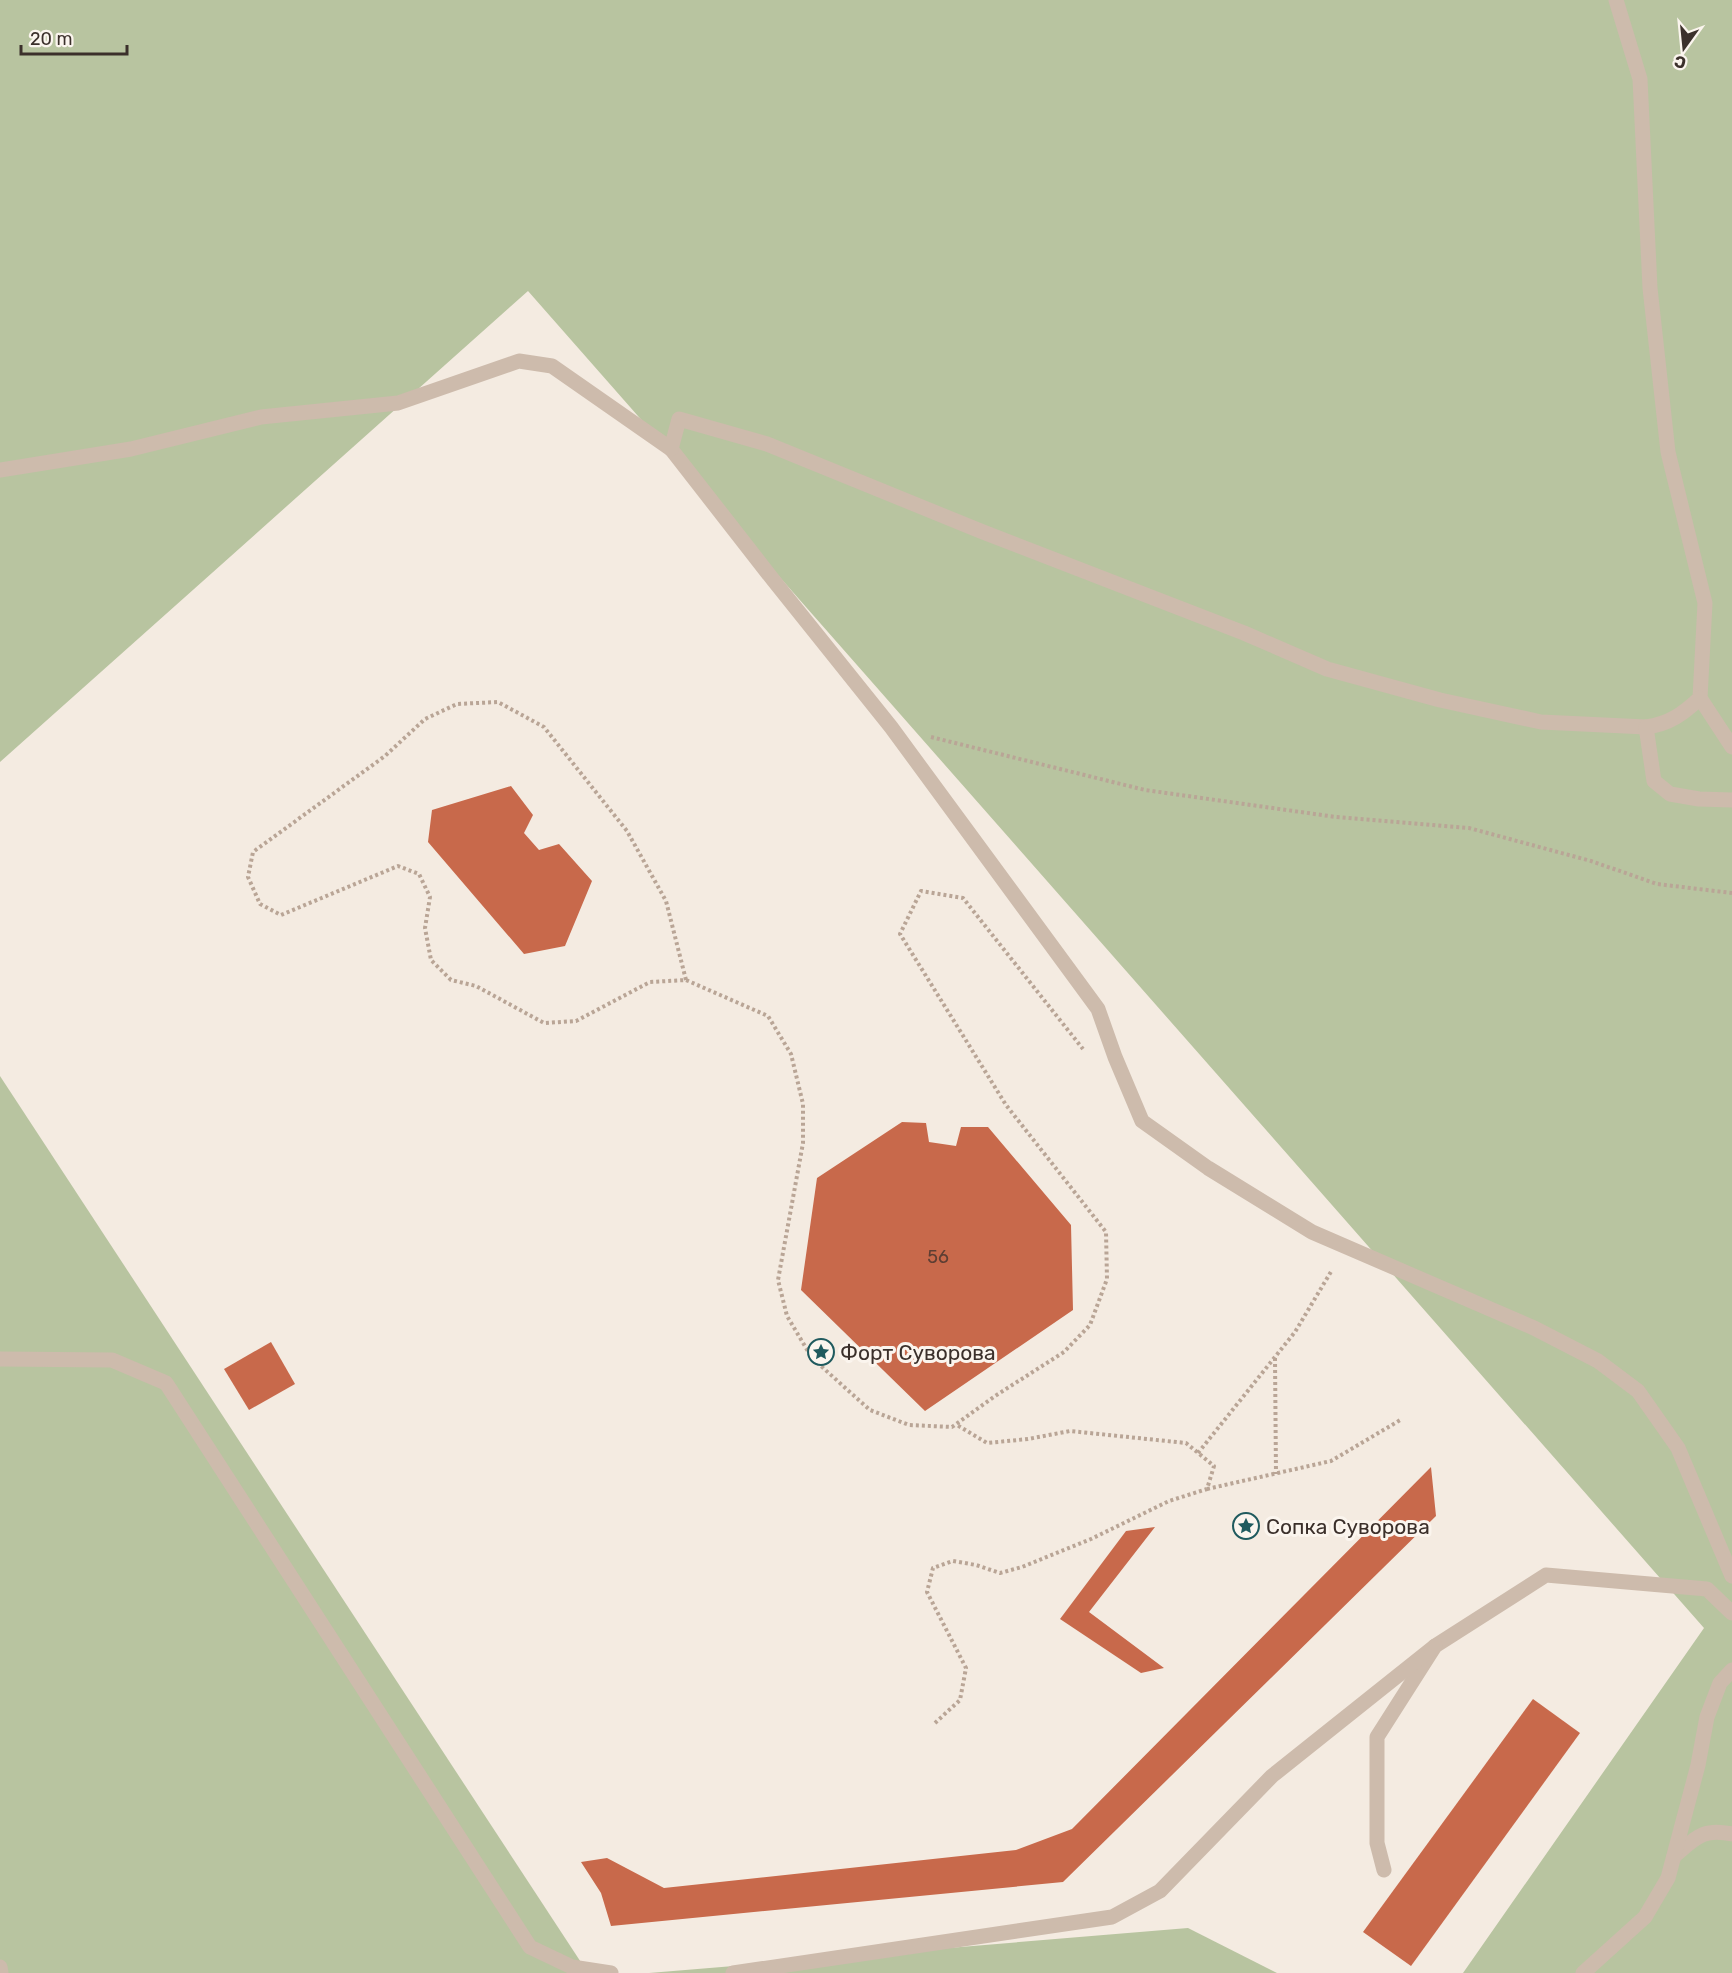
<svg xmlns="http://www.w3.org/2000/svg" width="1732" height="1973" font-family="Rubik,sans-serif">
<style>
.green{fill:#b8c4a0}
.building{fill:#c8694b}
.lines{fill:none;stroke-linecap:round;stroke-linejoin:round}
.path{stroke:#b9a596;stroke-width:4;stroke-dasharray:3 3;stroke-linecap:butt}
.lane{stroke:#cdbbac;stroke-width:15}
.street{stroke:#cdbbac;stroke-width:15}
.labels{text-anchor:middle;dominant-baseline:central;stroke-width:6;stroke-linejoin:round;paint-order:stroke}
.number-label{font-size:18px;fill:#5e3e33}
.poi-label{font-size:21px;fill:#3b302b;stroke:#fbf5ee;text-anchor:start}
</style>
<rect width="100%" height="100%" fill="#f4ebe1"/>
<g class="green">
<polygon points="0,0 1732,0 1732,1973 1463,1973 1704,1628 528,291 0,762"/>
<polygon points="0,1076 588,1973 0,1973"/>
<polygon points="1188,1928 1277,1973 649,1973"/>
</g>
<g class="building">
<polygon points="511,786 533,815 524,833 539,850 559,844 592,881 565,946 524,954 428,842 432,810"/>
<polygon points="902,1122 926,1123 929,1142 956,1146 961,1127 988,1127 1071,1225 1073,1310 925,1411 801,1290 817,1178"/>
<polygon points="271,1342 295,1384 249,1410 224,1369"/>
<polygon points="1431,1467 1436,1516 1063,1882 611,1926 601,1893 581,1862 607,1858 664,1888 1016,1850 1072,1829"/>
<polygon points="1155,1527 1089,1612 1164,1668 1141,1673 1060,1619 1126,1531"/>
<polygon points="1533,1699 1580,1733 1411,1966 1363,1932"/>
</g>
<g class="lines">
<g class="path">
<polyline points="931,737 1145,790 1336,817 1469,828 1591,861 1657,884 1732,893"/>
<polyline points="686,980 666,901 627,831 544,727 498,702 457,704 425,719 385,756 253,852 248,877 260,904 281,915 398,866 419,874 430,897 425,928 431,960 451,980 476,986 544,1023 576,1021 650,982 686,980 768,1016 791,1054 803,1104 803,1143 778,1280 787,1316 812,1358 870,1410 909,1425 952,1427 995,1396 1064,1352 1090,1325 1107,1279 1106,1232 1006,1105 900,934 921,891 963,898 1083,1049"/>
<polyline points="1275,1358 1276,1474"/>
<polyline points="1198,1453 1295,1332 1332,1270"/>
<polyline points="1207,1489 1331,1461 1402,1419"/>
<polyline points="935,1723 960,1700 966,1668 927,1592 933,1568 953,1561 976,1565 1000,1573 1022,1567 1091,1539 1169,1501 1207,1489 1214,1466 1186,1443 1070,1431 1028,1439 987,1443 957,1425 959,1424"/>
</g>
<g class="lane">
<polyline points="0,1359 112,1360 166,1383 530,1947 572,1967 611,1973"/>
<polyline points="1384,1870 1377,1843 1377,1737 1435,1646 1546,1575 1707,1589 1732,1613"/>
<polyline points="733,1973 1112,1917 1160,1891 1272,1776 1435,1646"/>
</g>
<g class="street">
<polyline points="1616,0 1640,79 1650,288 1668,452 1705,603 1700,698"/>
<polyline points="671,449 774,581 891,727 1098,1009 1115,1057 1142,1121 1208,1168 1312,1232 1534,1328 1598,1361 1638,1391 1678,1448 1732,1576"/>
<polyline points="0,470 131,449 261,417 398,403 519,361 552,366 671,449 679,419 767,444 983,532 1244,633 1327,669 1440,700 1541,722 1646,727"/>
<path d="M1732 747 1700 698C1683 714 1669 724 1646 727L1654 781 1670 794 1699 799 1732 800"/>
<path d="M1674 1856C1696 1838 1702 1828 1732 1834"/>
<polyline points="0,1967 1,1973"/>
<polyline points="1583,1973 1645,1917 1668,1878 1698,1765 1707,1717 1720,1683 1732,1670"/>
</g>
</g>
<defs>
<symbol id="sight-ring" viewBox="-11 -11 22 22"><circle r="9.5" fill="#fbf5ee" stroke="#1f5a5e" stroke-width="1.5"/><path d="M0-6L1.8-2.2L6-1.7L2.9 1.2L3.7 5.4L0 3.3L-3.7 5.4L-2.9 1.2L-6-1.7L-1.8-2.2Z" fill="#1f5a5e"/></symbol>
</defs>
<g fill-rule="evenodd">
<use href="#sight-ring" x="806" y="1337" width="30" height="30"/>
<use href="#sight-ring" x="1231" y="1511" width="30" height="30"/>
</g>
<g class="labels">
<g class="number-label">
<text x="938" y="1257">56</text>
</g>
<g class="poi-label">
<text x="840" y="1352">Форт Суворова</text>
<text x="1266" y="1526">Сопка Суворова</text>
</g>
</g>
<g transform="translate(1684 48) rotate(195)" stroke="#fbf5ee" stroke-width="4.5" paint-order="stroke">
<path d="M0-4.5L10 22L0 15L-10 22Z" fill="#3b302b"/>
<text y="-9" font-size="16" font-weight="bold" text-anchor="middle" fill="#3b302b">С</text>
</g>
<path d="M21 45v9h106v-9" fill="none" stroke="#3b302b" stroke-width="3"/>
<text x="30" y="45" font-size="18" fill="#3b302b" stroke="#fbf5ee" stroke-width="4.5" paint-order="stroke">20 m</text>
</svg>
